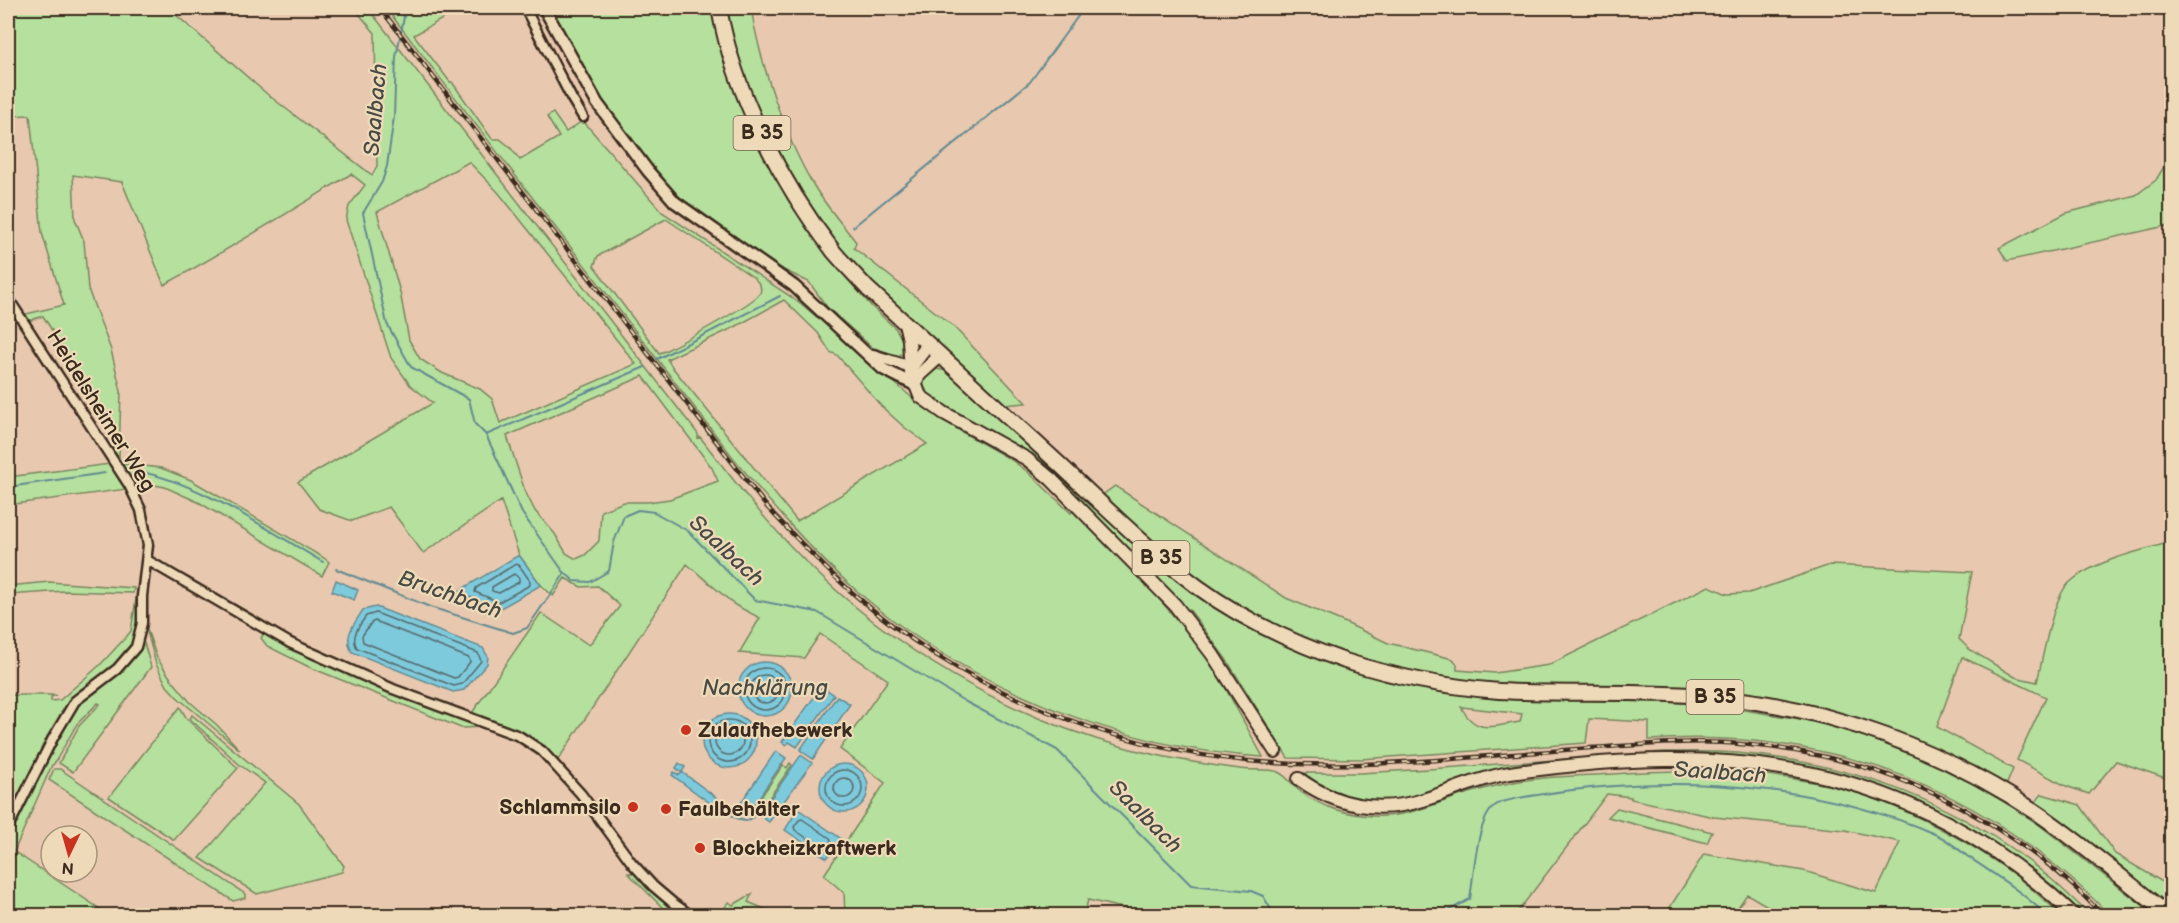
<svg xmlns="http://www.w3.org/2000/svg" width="2179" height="923" font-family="'Balsamiq Sans',sans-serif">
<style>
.green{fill:#b6e09d;stroke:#78855e;stroke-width:1.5;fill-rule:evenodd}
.water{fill:#7ecadd;stroke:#638a91;stroke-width:1.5}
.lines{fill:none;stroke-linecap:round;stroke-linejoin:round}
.shore{stroke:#566a6a;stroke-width:1.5}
.stream{stroke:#638a91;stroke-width:2}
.minor-casing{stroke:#3b2a1e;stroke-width:13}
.tertiary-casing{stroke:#3b2a1e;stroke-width:15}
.secondary-casing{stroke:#3b2a1e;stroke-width:16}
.primary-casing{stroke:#3b2a1e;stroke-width:18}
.minor{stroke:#eedab8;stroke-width:8}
.tertiary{stroke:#eedab8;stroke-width:10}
.secondary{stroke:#eedab8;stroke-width:12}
.primary{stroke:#eedab8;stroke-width:14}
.rail-casing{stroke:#3b2a1e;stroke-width:4.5}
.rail{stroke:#eedab8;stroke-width:2;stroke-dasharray:7;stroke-linecap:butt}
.poi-dot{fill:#c8321e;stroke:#eedab8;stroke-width:2}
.labels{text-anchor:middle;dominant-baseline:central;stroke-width:4.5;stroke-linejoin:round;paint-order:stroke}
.shield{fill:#eedab8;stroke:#715f4c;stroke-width:1.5}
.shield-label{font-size:20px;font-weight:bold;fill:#3b2a1e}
.street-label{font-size:21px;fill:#3b2a1e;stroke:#eedab8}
.poi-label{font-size:21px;font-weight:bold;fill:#3b2a1e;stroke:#eedab8;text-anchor:start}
.water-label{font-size:22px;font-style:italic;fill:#484a44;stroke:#eedab8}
</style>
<rect width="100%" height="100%" fill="#e8c9af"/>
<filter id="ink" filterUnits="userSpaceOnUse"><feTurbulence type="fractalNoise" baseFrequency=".0167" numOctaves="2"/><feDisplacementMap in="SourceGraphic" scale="12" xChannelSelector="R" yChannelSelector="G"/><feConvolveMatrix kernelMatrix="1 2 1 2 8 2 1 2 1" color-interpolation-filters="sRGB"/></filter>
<g filter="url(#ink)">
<g class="green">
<path d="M8 8H168L267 94 372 175 377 166 375 33 354 8H368L698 434V438L700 437C733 480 766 522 804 560 893 649 1005 716 1127 748 1164 758 1202 764 1240 769 1250 771 1270 768 1278 772 1286 775 1294 787 1301 792 1320 807 1349 815 1373 816 1405 818 1432 805 1462 795 1478 790 1498 785 1514 782 1545 776 1582 776 1614 774 1693 768 1775 770 1851 791 1903 806 1972 843 2015 875 2031 888 2046 902 2062 915H1783L1747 894 1733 915H1665L1704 854 1804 871 1876 893 1900 842 1845 830 1714 817 1631 799V797L1607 794 1519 910 1518 915 1156 916 1088 900 1084 915H845L844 893 824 875 885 783 840 749 888 680 820 634 804 658 739 653 760 618 735 605 687 564 558 760 519 733 472 713 541 613 589 645 620 606 598 586 581 587 565 578 553 596 541 585 519 555 501 501 423 553 389 507 352 521 319 509 298 482 433 403 410 385 391 358 346 220 349 206 365 185 351 174C289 212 228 250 164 285L122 182 73 175 75 219 84 241 88 289 111 350 121 391 119 458 113 450 115 431 43 316 26 322 22 315 64 305 42 233 30 115 8 116ZM469 162 498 192 636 364 500 423 492 399 480 389 442 373 420 359 409 340 400 292 377 212ZM643 376 712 468 718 481 670 499 648 502H624L601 511 599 541 585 555 576 559 566 553 555 534 535 511 525 491 507 436Z"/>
<path d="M386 8H442L446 17 414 35 450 82H452L492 139H500L510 147 520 160 559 137 547 117 553 113 566 132 581 122H584L662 212 799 302 916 401 962 432 1010 459 1028 472 1071 513 1074 509 1139 575 1209 658 1263 757C1120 749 965 685 858 592 811 551 771 504 732 456ZM666 219 753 277C757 281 763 286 760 293 755 303 680 343 665 351L659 353 594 266 598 256ZM784 300 818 333 830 352 837 355 881 406 904 427 927 444 797 521 673 368 667 359 735 327Z"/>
<polygon points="549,8 714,8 797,209 839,269 872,307 896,329 904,343 904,353 893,358 880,354 874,349 827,307 809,282 784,270 741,242 690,208 668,188 600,100"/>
<path d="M727 8H751C760 63 785 138 814 186 826 206 842 224 856 242L854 248 953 326 1026 403 1004 405C959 362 909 324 867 279 796 204 746 109 727 8Z"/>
<polygon points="2171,155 2171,225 2007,261 1999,248 2066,213 2136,195 2156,180"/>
<path d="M937 369 946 371 953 377 1095 508 1182 582 1384 681 1444 693 1500 699 1664 702 1713 705 1812 721 1858 734 1920 757 1971 782 2011 806 2038 824 2155 915H2109C2088 892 2063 871 2038 852 1924 765 1791 730 1649 740V722L1589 719 1586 743 1361 759 1288 758 1226 659 1189 609 1187 610 1091 511 1040 462 935 399C927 392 920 387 925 376ZM1461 707H1462L1522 714 1520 722C1494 725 1477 737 1461 707Z"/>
<polygon points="110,464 127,489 8,505 8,477"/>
<polygon points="127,464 161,468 191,480 324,558 329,562 322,576 200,503 165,487 129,480 120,467 122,465"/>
<path d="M1115 486 1286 598 1346 623 1388 643 1453 659 1457 664V670L1495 673 1549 665 1709 586 1727 594 1749 593 1830 565 1972 572 1959 639 1969 649 2015 677 2037 682C2043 658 2052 600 2068 584 2091 561 2141 551 2171 542V780L2116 761 2089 794 2066 786 2017 760 2046 697 1962 657 1937 727 2013 769 2006 786 1928 745 1878 726 1684 688 1494 684 1400 673 1339 652 1297 635 1237 606 1180 568 1101 496Z"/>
<polygon points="49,582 134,588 133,593 65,591 8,595 8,586"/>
<polygon points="136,599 140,600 136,636 144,643 151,667 73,772 59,763 79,726 100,704 98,703 77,724 54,764 52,765 9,863 16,853 109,915 8,915 8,797 16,781 14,777 8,789 8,695 56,695 51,697 51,701 60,700 100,665 127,636 131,631"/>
<polygon points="145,624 157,658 169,676 190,702 217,725 240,750 177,697 167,686 156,664"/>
<polygon points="264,633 376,687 487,727 461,728 309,667 267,646 261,638"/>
<polygon points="180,707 187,719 238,768 174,840 109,797"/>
<polygon points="192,715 299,804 344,866 342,872 257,894 200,858 265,783 240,765 190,719"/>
<path d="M1664 752C1688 752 1713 751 1737 753 1852 763 1961 803 2050 878 2064 890 2077 903 2090 915H2082C1982 822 1873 766 1735 756 1686 753 1638 758 1590 763 1556 766 1520 767 1486 773 1461 778 1438 791 1413 797 1374 807 1335 796 1302 773H1361L1429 769Z"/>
<polygon points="790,763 792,765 758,814 752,810 783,765 787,768"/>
<polygon points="54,769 60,769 245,894 245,898 233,901 49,780"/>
<polygon points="2042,794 2080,805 2115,854 2171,887 2171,909 2035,803"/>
<polygon points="1617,808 1712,832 1707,843 1608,817"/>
<polygon points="628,873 636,873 685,915 672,915 669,914"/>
<polygon points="752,894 748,902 779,915 719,915 729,902 733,905"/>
</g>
<g class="water">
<polygon points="519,555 541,585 499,609 457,592"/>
<polygon points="336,580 358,590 354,600 332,591"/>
<path d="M376 607 483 648 488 657 487 664 464 690 453 692 352 652C343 636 354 624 363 610Z"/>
<circle cx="765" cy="689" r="27"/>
<polygon points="822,686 834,695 797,747 789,742 786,745 782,742"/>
<polygon points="837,696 850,704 813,759 800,750"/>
<circle cx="729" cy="741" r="27"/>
<path d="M776 751 786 758 751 809 756 813C748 825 742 822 731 815L732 813 745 821 750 819 753 814 740 804Z"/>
<polygon points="801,755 812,763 769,822 759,815"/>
<polygon points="679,763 685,767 682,772 717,798 715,801 725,808 722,812 672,775 674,772 679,775 682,773 676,768"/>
<circle cx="844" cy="788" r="24"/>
<polygon points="798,809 840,838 827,858 785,830"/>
</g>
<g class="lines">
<g class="shore">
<polygon points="516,564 519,565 530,581 530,585 499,602 475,592 476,588"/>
<polygon points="514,574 519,578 519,582 499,593 492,591 492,587"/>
<path d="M376 613 478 653 481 661 462 684 454 686 357 648C350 636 360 625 366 616Z"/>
<polygon points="375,621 469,658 470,662 458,677 454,678 363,642 362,636 371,623"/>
<circle cx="765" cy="689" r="21"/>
<circle cx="765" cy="689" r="14"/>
<circle cx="729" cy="741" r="21"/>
<circle cx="729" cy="741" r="14"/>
<circle cx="844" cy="788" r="18"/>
<circle cx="844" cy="788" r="10"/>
<polygon points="802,819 830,838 831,841 826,848 823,849 795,830 794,827 799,820"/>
</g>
<g class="stream">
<polyline points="400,8 404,17 396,57 394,117 387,166 382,182 363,213 387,324 411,367 469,399 475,424 486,435 522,513 563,571 574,581 590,582 609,571 614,542 624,516 638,510 654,512 688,531 755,600 817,612 966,702 1057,750 1191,885 1251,891 1263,896 1275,916"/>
<polyline points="853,227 1030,82 1084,8"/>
<polyline points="657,359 780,296"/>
<polyline points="486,435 645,367"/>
<path d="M129 470C194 478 266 529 323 562"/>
<polyline points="8,487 105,473"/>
<polyline points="336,569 430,607 513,633 527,628 565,573"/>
<path d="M1439 916 1470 899C1474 875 1476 818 1496 805 1508 797 1573 790 1590 788 1705 777 1830 788 1937 835 1948 840 1958 849 1967 856 1994 874 2024 893 2047 916"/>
</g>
<defs>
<g id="minor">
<polyline points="525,8 572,99 583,117"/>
<polyline points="8,298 129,485 141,510 148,545 142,596 142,623 136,647 117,669 75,701 53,738 8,828"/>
<polyline points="147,560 290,643 393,689 519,736 542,751 581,794 632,863 653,886 673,903 692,916"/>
</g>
<g id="tertiary">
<polyline points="544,8 597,103 648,171 675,202 794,286 883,369 915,385"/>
<polyline points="873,355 911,367"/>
</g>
<g id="secondary">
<polyline points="905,323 909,340 911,372 920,396 944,413 1027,459 1051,479 1175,605 1213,655 1275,751"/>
<polyline points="911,367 928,345"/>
<polyline points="915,385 919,375 940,356"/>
<path d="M1299 779C1336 806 1379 814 1423 800 1452 791 1479 778 1510 773 1728 742 1908 758 2075 916"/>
</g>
<path id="primary" d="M719 8C734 93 781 183 834 252 845 265 857 277 868 289 931 347 994 405 1057 462 1103 505 1147 549 1198 587 1242 619 1293 643 1345 661 1395 677 1447 687 1499 691 1572 695 1645 690 1717 697 1833 708 1943 750 2039 814 2084 845 2127 882 2170 916"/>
</defs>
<use href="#minor" class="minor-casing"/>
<use href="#tertiary" class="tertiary-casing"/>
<use href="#secondary" class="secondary-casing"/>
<use href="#primary" class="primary-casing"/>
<use href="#minor" class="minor"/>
<use href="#tertiary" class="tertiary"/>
<use href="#secondary" class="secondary"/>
<use href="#primary" class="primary"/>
<defs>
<path id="rail" d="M380 8 767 507C795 537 824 568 855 595 963 689 1106 747 1248 761 1368 772 1489 754 1608 747 1651 744 1696 740 1740 744 1826 751 1909 775 1983 820 2026 846 2069 877 2103 916"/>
</defs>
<use href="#rail" class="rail-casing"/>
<use href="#rail" class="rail"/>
</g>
</g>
<g class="poi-dot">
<circle cx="686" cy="730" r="6"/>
<circle cx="633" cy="807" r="6"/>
<circle cx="666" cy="809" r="6"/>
<circle cx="700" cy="848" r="6"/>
</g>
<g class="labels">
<g class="shield">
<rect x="733.5" y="116" width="57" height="34" rx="4.5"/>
<rect x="1132.5" y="541" width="57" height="34" rx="4.5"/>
<rect x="1686.5" y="680" width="57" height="34" rx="4.5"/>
</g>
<g class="shield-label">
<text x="762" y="133">B 35</text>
<text x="1161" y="558">B 35</text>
<text x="1715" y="697">B 35</text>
</g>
<g class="street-label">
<text transform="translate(101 411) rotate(58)">Heidelsheimer Weg</text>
</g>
<g class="poi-label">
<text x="698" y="730">Zulaufhebewerk</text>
<text x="621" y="807" text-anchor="end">Schlammsilo</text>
<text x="678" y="809">Faulbehälter</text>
<text x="712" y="848">Blockheizkraftwerk</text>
</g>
<g class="water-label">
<text transform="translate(376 110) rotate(-85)">Saalbach</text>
<text transform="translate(726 551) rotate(43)">Saalbach</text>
<text transform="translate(450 595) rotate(19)">Bruchbach</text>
<text x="765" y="688">Nachklärung</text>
<text transform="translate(1720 773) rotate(4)">Saalbach</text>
<text transform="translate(1145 817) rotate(45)">Saalbach</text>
</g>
</g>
<rect width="2179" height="923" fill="none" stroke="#eedab8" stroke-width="30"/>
<rect x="15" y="15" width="2149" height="893" fill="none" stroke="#3b2a1e" stroke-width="2" filter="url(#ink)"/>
<g transform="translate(69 854) rotate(185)"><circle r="28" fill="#eedab8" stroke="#a6947a" stroke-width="1.5"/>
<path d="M0-4.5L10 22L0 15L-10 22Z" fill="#c8321e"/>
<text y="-9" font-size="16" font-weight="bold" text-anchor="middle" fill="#3b2a1e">N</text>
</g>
</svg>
